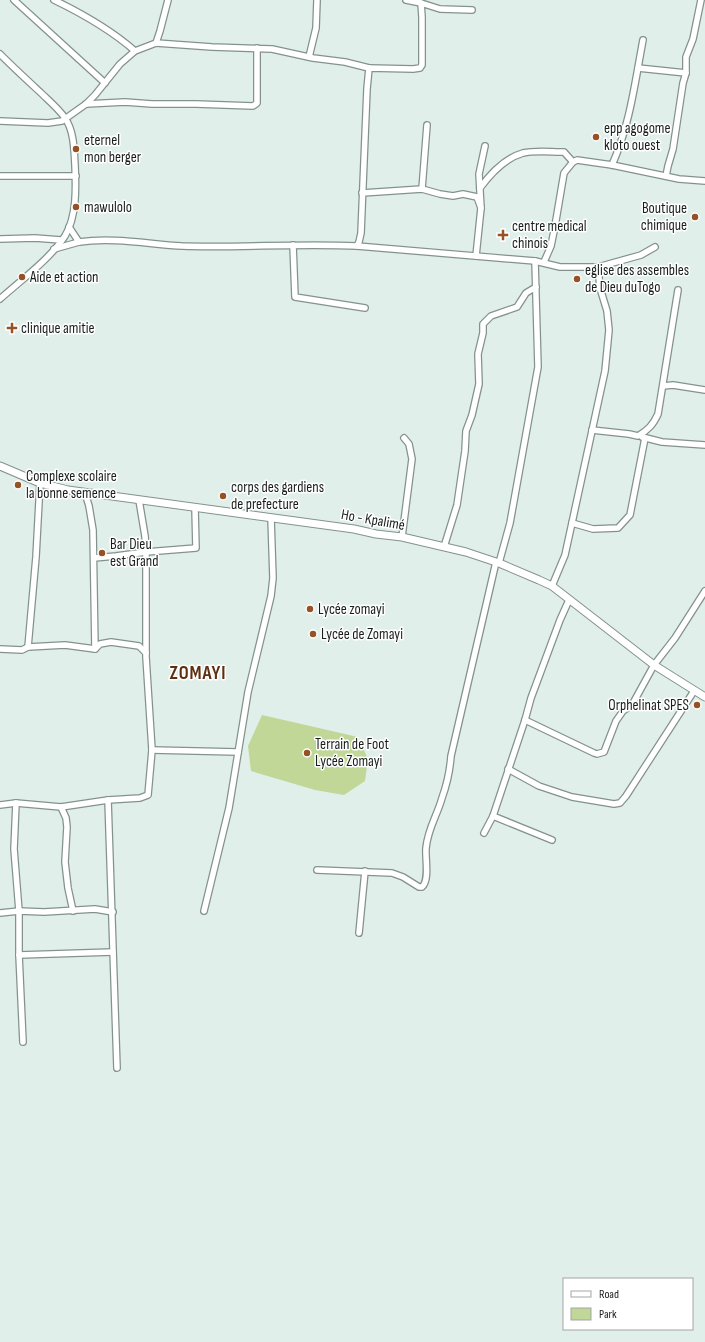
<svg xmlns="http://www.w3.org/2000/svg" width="705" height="1342" font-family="'Sofia Sans Condensed',sans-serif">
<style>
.green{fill:#c0d797}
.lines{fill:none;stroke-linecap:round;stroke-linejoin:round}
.minor-casing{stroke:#84928d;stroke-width:8}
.major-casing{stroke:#84928d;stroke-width:9}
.minor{stroke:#fff;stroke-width:5.5}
.major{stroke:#fff;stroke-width:7}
.poi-dot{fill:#965125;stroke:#fff;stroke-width:1.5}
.labels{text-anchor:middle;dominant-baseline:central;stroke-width:3;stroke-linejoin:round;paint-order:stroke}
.poi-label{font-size:15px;fill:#181e1c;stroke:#fff;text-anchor:start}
.street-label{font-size:15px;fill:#181e1c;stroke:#fff}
.district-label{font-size:19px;font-weight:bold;letter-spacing:1px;fill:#5e2f10;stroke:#fff}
</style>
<rect width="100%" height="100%" fill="#e0efea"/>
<polygon class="green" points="262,715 358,737 368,759 365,781 344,795 315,790 251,771 248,746"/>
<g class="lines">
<defs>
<g id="minor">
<polyline points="14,0 105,83"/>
<path d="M54 0C83 14 111 30 135 51"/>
<polyline points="406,0 421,3"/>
<polyline points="156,43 212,47 272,49 313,58 345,62 369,68"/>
<path d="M0 54C13 67 26 79 40 92 48 100 58 108 65 118 74 131 74 149 75 165 76 187 77 216 65 236 50 259 20 281 0 299"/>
<polyline points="309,57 316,28 317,0"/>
<polyline points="638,68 686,73"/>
<polyline points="86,104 125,102 152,104 196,104 253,106 256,104 257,103 257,48"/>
<polyline points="0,121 48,123 62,121 86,104 95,95 120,64 135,51 156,43 160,31 168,0"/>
<path d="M612 165C630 125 635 82 643 40"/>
<polyline points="0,176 76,176"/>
<polyline points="666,176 668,166 673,149 683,83 686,73 686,57 693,39 701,0"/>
<path d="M480 188C491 173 505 158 523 153 535 150 551 152 564 152L573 162"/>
<polyline points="422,189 427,125"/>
<polyline points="362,193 422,189 440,194 453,196 463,194 477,197 481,208"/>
<path d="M69 227 79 242C113 237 148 244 182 246 240 248 298 243 357 246L535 261 560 267H598L641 255 655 247"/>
<polyline points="0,239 35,238 61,240"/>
<polyline points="293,245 295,297 365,308"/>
<polyline points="357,246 359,242 361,233 367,89 369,68 413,69 420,68 422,65 422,17 421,3 440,9 472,10"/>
<polyline points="54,249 79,242"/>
<polyline points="476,256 481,208 479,174 485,146"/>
<polyline points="544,262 551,246 555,226 564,173 573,162 577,160 612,165 679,179 705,181"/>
<polyline points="663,386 673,385 705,390"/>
<path d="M592 430 629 434 638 436C648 430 653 425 658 414L678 290"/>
<polyline points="642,437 662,442 705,445"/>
<polyline points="85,493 89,506 93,530 95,649"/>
<polyline points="572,523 593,529 618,528 630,515 645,438"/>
<polyline points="402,537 412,459 409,444 404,438"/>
<polyline points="444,547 457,505 465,451 466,431 472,415 479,384 478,354 483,333 483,324 491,316 517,307 526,293 536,287"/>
<polyline points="94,558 116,556 146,552 196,548 195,508"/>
<polyline points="499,563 510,523 538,367 535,261"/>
<polyline points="552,586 565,555 605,371 609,330 607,311 600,288 598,267"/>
<polyline points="28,647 36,557 40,483"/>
<polyline points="0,649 22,650 28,647 65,645 95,649 100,644 111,642 139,646 146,653"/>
<polyline points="525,720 594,753 597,754 604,752 616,721 623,711 632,705 654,665 675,638 705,591"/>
<polyline points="152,750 238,752"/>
<polyline points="508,769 539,786 572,797 614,804 620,803 626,796 694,691"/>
<polyline points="108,800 117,1068"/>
<polyline points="16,803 14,849 19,911 19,955 23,1042"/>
<polyline points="0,805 16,803 61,807 108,800 140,798 148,795 152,750 146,657 146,552 145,536 139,500"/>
<polyline points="61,807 66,818 67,827 65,862 68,888 73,911"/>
<polyline points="493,816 552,840"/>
<polyline points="484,833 493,816 525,720 531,698 560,620 569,600"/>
<path d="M317 870 392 873 403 877 419 887H422C430 880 425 858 426 848 428 828 437 816 442 798 447 784 450 770 451 756L496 562"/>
<polyline points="204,911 229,808 248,692 271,596 273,578 271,518"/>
<polyline points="0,913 19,911 44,912 95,909 113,912"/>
<polyline points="359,933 365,871"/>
<polyline points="19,955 113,952"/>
</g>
<polyline id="major" points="0,466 40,483 68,490 354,529 376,534 402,537 466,552 499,563 539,580 552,586 654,665 705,697"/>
</defs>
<use href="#minor" class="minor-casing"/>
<use href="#major" class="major-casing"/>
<use href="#minor" class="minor"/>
<use href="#major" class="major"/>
</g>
<g class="poi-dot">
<circle cx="596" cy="137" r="4"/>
<circle cx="76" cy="149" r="4"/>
<circle cx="76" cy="207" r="4"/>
<circle cx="695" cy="217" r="4"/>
<path d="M501 229h4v4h4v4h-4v4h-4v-4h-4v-4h4z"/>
<circle cx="22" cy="277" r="4"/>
<circle cx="577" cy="279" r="4"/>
<path d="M10 322h4v4h4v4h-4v4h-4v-4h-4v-4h4z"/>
<circle cx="18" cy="485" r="4"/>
<circle cx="223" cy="496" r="4"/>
<circle cx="102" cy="553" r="4"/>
<circle cx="310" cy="609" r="4"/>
<circle cx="313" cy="634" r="4"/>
<circle cx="697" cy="705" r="4"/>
<circle cx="307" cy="753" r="4"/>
</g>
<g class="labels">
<g class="poi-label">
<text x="604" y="128">epp agogome<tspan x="604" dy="17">kloto ouest</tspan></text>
<text x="84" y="140">eternel<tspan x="84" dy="17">mon berger</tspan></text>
<text x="84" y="207">mawulolo</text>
<text x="687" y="208" text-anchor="end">Boutique<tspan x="687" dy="17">chimique</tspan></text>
<text x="512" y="226">centre medical<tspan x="512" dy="17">chinois</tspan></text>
<text x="585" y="270">eglise des assembles<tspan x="585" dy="17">de Dieu duTogo</tspan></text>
<text x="30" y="277">Aide et action</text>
<text x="21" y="328">clinique amitie</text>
<text x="26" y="476">Complexe scolaire<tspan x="26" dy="17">la bonne semence</tspan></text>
<text x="231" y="487">corps des gardiens<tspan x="231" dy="17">de prefecture</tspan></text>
<text x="110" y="544">Bar Dieu<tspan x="110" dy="17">est Grand</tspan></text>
<text x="318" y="609">Lycée zomayi</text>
<text x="321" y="634">Lycée de Zomayi</text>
<text x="689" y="705" text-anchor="end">Orphelinat SPES</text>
<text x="315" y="744">Terrain de Foot<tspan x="315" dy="17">Lycée Zomayi</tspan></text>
</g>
<g class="street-label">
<text transform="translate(373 520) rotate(10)">Ho - Kpalimé</text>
</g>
<g class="district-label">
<text x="198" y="673">ZOMAYI</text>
</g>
</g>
<rect x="563" y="1278" width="130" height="52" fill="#ffffff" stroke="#a3a5a4"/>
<rect x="571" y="1291" width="20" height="6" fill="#ffffff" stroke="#a3a5a4"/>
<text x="599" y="1298" font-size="12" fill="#181e1c">Road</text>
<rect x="571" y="1308" width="20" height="12" fill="#c0d797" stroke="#a3a5a4"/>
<text x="599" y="1318" font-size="12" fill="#181e1c">Park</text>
</svg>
